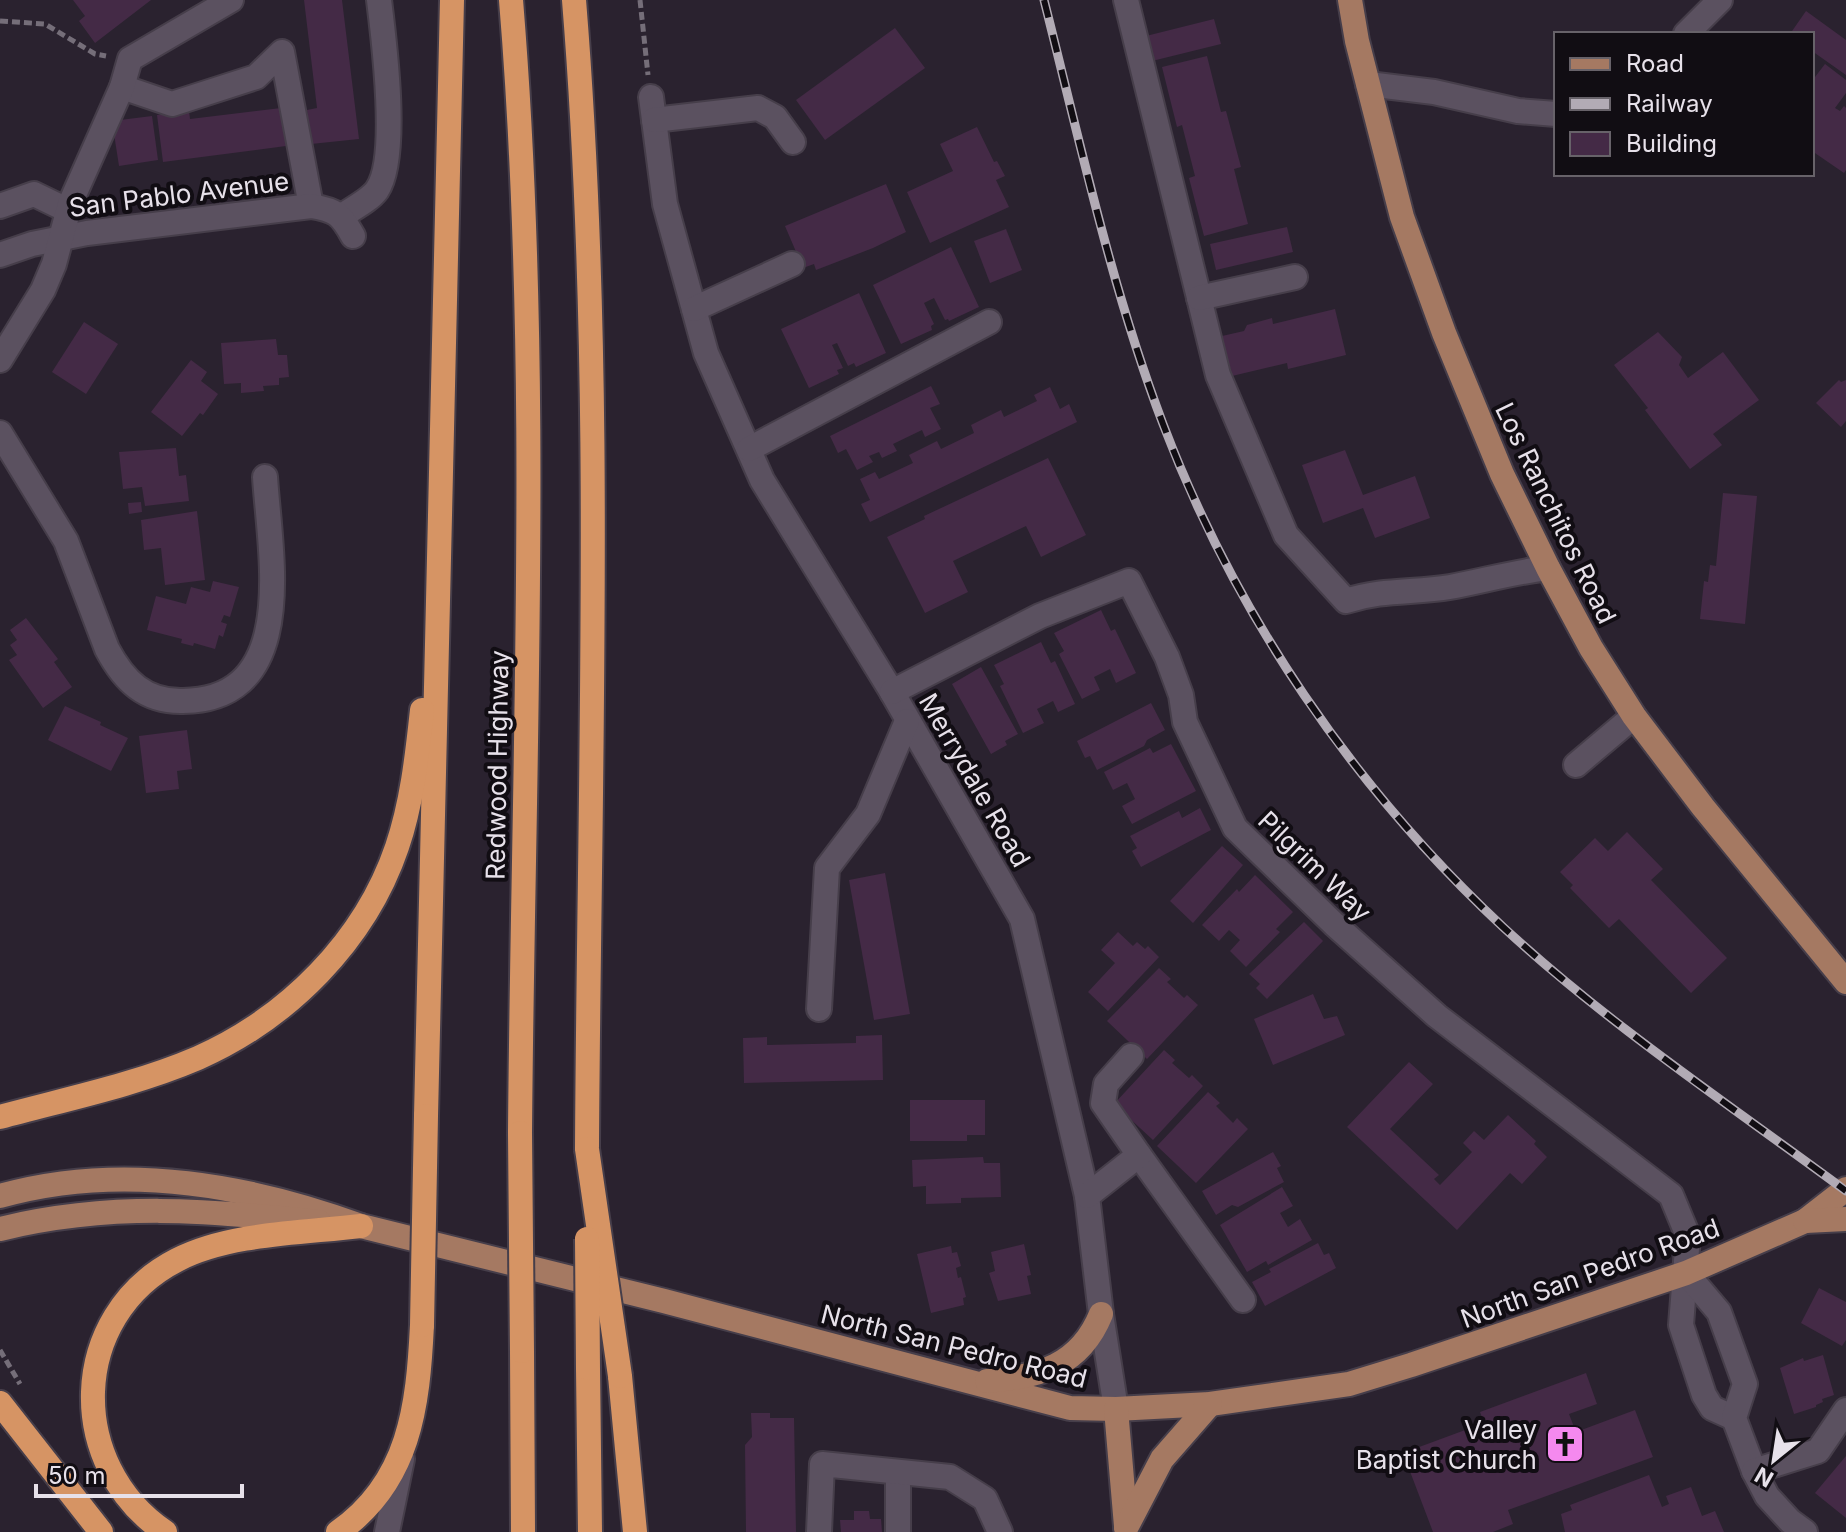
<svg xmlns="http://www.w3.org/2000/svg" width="1846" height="1532" font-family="Inter,sans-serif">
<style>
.building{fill:#442a46}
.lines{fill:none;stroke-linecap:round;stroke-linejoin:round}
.minor-casing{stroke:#463e4a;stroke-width:28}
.major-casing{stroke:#463e4a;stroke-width:28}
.highway-casing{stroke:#463e4a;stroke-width:28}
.path{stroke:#756e79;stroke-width:5;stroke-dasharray:8 4;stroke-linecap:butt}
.minor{stroke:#5b5160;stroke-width:24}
.major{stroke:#a57962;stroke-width:24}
.highway{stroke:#d69464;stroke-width:24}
.rail-casing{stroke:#b2abb5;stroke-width:9}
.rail{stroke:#110d13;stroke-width:6;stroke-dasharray:18;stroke-linecap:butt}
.highway-bridge-casing{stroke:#463e4a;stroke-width:28;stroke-linecap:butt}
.highway-bridge{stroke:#d69464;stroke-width:24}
.labels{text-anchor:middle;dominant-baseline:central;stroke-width:8;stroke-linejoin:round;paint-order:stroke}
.street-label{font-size:26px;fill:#e7e1ea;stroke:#110d13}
.poi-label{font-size:26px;fill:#e7e1ea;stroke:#110d13;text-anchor:end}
</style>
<rect width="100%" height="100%" fill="#2a222f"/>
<g class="building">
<polygon points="73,0 151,0 95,43 79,21 85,16"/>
<polygon points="304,0 342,0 359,139 311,144 307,110 317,108"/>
<polygon points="1806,11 1846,40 1846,75 1812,51 1812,34 1790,34"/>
<polygon points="1214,19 1221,44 1152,61 1146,36"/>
<polygon points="895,28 925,68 825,140 796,100"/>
<polygon points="1207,56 1221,112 1226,111 1241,167 1234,169 1248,224 1204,236 1189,178 1195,176 1182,125 1177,127 1162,67"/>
<polygon points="1825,64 1846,80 1846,93 1835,108 1840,111 1844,106 1846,108 1846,170 1844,173 1812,151 1812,81"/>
<polygon points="281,108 286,146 163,162 157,115 189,111 190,119"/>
<polygon points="152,116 158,160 119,166 112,121"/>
<polygon points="977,127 994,162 997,161 1005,176 996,180 1009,207 930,243 907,192 953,171 940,144"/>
<polygon points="886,184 906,232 873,248 816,270 814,264 803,268 785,226"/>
<polygon points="1287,227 1293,252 1216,270 1210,244"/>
<polygon points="1006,229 1022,270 990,283 974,241"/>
<polygon points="951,247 979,307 949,321 948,319 945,320 934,298 924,303 934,324 931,326 932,330 901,344 873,285"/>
<polygon points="859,293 886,353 856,367 854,363 848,366 837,343 832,345 843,368 837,370 839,374 809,388 781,329"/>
<polygon points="1335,309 1346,355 1288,369 1287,363 1232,376 1222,336 1244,331 1247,325 1272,318 1273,324"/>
<polygon points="84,322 118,344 86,394 52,372"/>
<polygon points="1658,332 1682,357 1679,365 1688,378 1723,352 1759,400 1713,434 1722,445 1690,469 1645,410 1648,408 1614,365"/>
<polygon points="276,339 278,355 287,355 289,377 279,378 279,385 263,386 264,391 241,393 241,383 224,384 221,343"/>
<polygon points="191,360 207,372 201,381 218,394 203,415 200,413 182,436 151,412"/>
<polygon points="1839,380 1841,382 1846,380 1846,421 1841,427 1816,403"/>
<polygon points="931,386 940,404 930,408 941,429 925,437 922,430 893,444 897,451 882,458 879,452 869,456 873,462 857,470 846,449 838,453 830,436"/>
<polygon points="1050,387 1060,409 1069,404 1077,422 870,522 861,504 870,500 860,479 875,472 879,479 913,463 909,455 937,441 941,449 974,433 971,425 1001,410 1004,417 1037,401 1034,395"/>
<polygon points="176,448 179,476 186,475 189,501 145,506 142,487 123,489 119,452"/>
<polygon points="1345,450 1363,495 1415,476 1430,518 1375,538 1363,508 1323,523 1302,465"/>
<polygon points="1048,458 1086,535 1041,557 1026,526 953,561 968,592 925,613 887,537 925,519 924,516"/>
<polygon points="1723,493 1757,496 1745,624 1700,619 1704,581 1708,582 1710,565 1716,566"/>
<polygon points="141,502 142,512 129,514 128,503"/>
<polygon points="197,511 205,580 165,585 161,548 144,550 141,520"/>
<polygon points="213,581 239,587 230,617 224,615 221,622 227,624 223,637 219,635 215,649 194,643 193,646 181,643 182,639 147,630 156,596 186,604 191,587 210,592"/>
<polygon points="1101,610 1111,631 1115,629 1136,673 1116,683 1110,669 1094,677 1100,690 1082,699 1059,654 1064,651 1054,633"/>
<polygon points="26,618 58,659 54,662 72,687 43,708 9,660 17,655 10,645 17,640 10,630"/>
<polygon points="1041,642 1051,663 1055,661 1075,704 1058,712 1053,701 1037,709 1044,723 1023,733 1000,686 1004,684 994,665"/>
<polygon points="981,667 1018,734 1005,741 1007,745 991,754 952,684"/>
<polygon points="1151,703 1165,730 1147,740 1144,746 1097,770 1090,756 1085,758 1077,741"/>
<polygon points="65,706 101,722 100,725 128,738 111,771 48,740"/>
<polygon points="187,730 192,769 177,771 179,789 146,793 139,736"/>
<polygon points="1171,744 1196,791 1132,824 1122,806 1135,799 1127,783 1113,790 1104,772 1150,748 1153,753"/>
<polygon points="1200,808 1211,830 1141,867 1132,851 1137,848 1130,836 1179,811 1182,818"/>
<polygon points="1627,832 1663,869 1651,880 1727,958 1691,993 1619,919 1609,928 1570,888 1573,885 1560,872 1595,838 1608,851"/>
<polygon points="1222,846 1243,865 1193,923 1170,901"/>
<polygon points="885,873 910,1014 874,1020 849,880"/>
<polygon points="1255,875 1293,912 1276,929 1280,932 1246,967 1230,951 1240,940 1229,930 1219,941 1202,925 1237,889 1239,892"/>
<polygon points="1304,922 1323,941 1267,999 1256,988 1260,984 1249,974"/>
<polygon points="1118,932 1133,946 1137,942 1145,949 1148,946 1159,957 1108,1011 1088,992 1115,963 1101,950"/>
<polygon points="1159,968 1171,979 1167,982 1184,998 1187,995 1198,1005 1147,1059 1107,1021"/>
<polygon points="1313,994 1324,1019 1337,1016 1345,1035 1273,1065 1254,1019"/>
<polygon points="882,1035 883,1080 744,1083 743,1038 767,1037 767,1045 856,1043 856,1036"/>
<polygon points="1164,1050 1175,1060 1172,1063 1189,1078 1192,1075 1203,1086 1153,1140 1114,1104"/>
<polygon points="1409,1062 1433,1084 1390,1129 1439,1175 1434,1179 1440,1185 1472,1152 1463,1143 1474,1131 1484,1140 1508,1115 1536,1141 1534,1144 1547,1157 1522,1184 1510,1173 1457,1230 1347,1127"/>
<polygon points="1208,1092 1220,1103 1216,1106 1233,1123 1237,1118 1248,1129 1196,1183 1157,1146"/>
<polygon points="910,1100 985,1100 985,1135 967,1135 967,1141 910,1141"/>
<polygon points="1273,1152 1281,1166 1277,1168 1284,1182 1238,1207 1232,1205 1216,1215 1202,1191"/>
<polygon points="983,1157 984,1163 1000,1163 1001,1197 961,1198 961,1203 926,1204 926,1186 913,1187 912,1160"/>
<polygon points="1282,1187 1293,1206 1280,1213 1288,1227 1300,1219 1312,1240 1268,1265 1266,1261 1247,1272 1220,1225"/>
<polygon points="1318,1243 1324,1255 1329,1253 1336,1268 1265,1306 1252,1282 1271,1272 1269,1269"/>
<polygon points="1024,1244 1031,1275 1027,1276 1031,1294 998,1301 989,1273 995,1271 991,1252"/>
<polygon points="951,1246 952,1253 957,1252 961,1266 956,1268 958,1278 961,1277 966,1297 963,1298 964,1305 931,1313 917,1254"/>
<polygon points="1819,1288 1846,1302 1846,1340 1842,1346 1801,1323"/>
<polygon points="1823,1355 1834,1395 1822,1399 1823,1402 1816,1405 1816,1407 1794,1414 1780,1368 1803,1358 1804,1361"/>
<polygon points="1586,1373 1597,1404 1569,1414 1576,1432 1635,1410 1653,1457 1508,1510 1513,1524 1493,1532 1433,1532 1403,1453 1476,1426 1478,1431 1486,1428 1480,1412"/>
<polygon points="751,1413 770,1413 770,1418 794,1418 796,1532 746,1532 745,1445 752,1437"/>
<polygon points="1846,1456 1846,1518 1815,1493"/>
<polygon points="1649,1475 1662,1507 1669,1504 1666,1496 1691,1487 1702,1516 1715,1511 1724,1532 1565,1532 1561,1514 1572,1510 1570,1505"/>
<polygon points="854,1511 869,1511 870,1519 881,1519 882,1532 841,1532 840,1520 854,1520"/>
</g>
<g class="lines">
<defs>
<g id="minor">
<path d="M1126 0 1218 375 1286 535 1346 601C1383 589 1413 593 1450 587 1483 581 1514 572 1548 568"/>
<polyline points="1686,34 1720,0"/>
<polyline points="1368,84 1434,92 1518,111 1556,114"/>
<polyline points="122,87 172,104 256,77 282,52 311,206"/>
<polyline points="651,97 665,204 706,353 762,480 892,692 1022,919 1087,1196 1101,1314 1116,1409"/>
<polyline points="654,120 758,108 775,117 793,142"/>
<polyline points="0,206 34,194 67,210"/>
<path d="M342 216C352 209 370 200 377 190 399 158 384 40 379 0"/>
<path d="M0 255 32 244 87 233 311 206C336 210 341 214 353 236"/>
<polyline points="1199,298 1295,277"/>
<polyline points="694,309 792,264"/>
<polyline points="0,360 43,290 54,264 70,204 122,87 130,59 231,0"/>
<path d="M0 433 66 541 107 649C124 681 145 702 183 701 300 700 270 555 265 477"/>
<polyline points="749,449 989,322"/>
<polyline points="892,692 1040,616 1129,581 1167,657 1181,695 1185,722 1235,828 1334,924 1437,1016 1671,1195 1688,1236 1681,1325 1704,1395 1712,1408 1734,1418"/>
<polyline points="1576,765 1634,716"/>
<polyline points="819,1009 827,868 868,814 907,721"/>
<polyline points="1139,1155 1243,1300"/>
<polyline points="1087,1196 1139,1155 1103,1103 1106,1084 1131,1056"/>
<polyline points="1686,1273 1719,1312 1745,1384 1734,1418 1754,1471 1767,1496 1790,1521 1805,1532"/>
<polyline points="1754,1471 1818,1451 1846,1410"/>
<polyline points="898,1472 898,1532"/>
<polyline points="387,1532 402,1459"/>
<polyline points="819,1532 822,1464 950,1477 985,1499 1000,1532"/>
</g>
<g id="major">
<polyline points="1350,0 1357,41 1402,217 1444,333 1502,474 1548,568 1591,648 1634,716 1703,807 1846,982"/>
<path d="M0 1196C121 1162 246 1184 361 1226L664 1301 1070 1408 1116 1409 1210 1404 1349 1384 1411 1365 1686 1273 1805 1221 1846 1189"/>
<polyline points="1805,1221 1846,1219"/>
<path d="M0 1229C111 1202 207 1210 319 1222"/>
<path d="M987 1381C1039 1377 1080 1366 1101 1314"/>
<polyline points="1116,1409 1126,1526"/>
<polyline points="1126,1528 1162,1459 1210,1404"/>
</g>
<g id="highway">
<path d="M511 0C542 377 523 755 520 1133"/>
<path d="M574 0C605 382 589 766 587 1149"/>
<polyline points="426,1116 452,0"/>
<path d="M0 1117C66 1099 135 1085 198 1058 288 1018 365 941 397 847 412 803 417 756 422 710"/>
<polyline points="522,1351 523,1532"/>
<polyline points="588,1368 590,1532"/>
<polyline points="620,1376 635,1532"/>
<polyline points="0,1403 101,1532"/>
<path d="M165 1532C66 1465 68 1316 177 1260 229 1233 303 1233 361 1226"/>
<path d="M338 1532C410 1482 418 1406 422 1325"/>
</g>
</defs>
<use href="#minor" class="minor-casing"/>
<use href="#major" class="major-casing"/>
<use href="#highway" class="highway-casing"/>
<g class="path">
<polyline points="640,0 648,75"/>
<polyline points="0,21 45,24 95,54 106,56"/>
<polyline points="0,1350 20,1384"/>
</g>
<use href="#minor" class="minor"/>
<use href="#major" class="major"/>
<use href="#highway" class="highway"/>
<defs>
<path id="rail" d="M1044 0C1080 142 1111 287 1163 424 1236 616 1353 787 1503 927 1609 1025 1730 1105 1846 1191"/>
</defs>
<use href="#rail" class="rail-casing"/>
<use href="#rail" class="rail"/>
<defs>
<g id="highway-bridge">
<polyline points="520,1133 522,1351"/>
<polyline points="587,1149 620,1376"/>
<polyline points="587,1239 588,1368"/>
<polyline points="422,1325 426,1116"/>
</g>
</defs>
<use href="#highway-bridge" class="highway-bridge-casing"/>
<use href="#highway-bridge" class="highway-bridge"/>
</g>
<defs>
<symbol id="church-square" viewBox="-11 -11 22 22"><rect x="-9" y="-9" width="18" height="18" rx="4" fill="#f589ef" stroke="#110d13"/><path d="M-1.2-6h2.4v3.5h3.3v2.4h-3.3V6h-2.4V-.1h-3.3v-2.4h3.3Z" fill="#111"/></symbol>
</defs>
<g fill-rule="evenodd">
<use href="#church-square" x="1543" y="1422" width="44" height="44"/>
</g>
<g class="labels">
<g class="street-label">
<text transform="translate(179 194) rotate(-7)">San Pablo Avenue</text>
<text transform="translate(1556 513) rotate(64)">Los Ranchitos Road</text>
<text transform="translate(497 765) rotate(-89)">Redwood Highway</text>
<text transform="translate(975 780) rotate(60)">Merrydale Road</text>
<text transform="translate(1315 866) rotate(44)">Pilgrim Way</text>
<text transform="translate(1590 1273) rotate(-20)">North San Pedro Road</text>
<text transform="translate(954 1346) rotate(14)">North San Pedro Road</text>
</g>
<g class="poi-label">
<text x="1537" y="1429">Valley<tspan x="1537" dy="30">Baptist Church</tspan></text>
</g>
</g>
<rect x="1554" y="32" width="260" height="144" fill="#110d13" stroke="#676269" stroke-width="2"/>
<rect x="1570" y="58" width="40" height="12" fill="#a57962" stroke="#676269" stroke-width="2"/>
<text x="1626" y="72" font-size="24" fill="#e7e1ea">Road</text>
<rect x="1570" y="98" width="40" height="12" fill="#b2abb5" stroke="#676269" stroke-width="2"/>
<text x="1626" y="112" font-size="24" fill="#e7e1ea">Railway</text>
<rect x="1570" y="132" width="40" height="24" fill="#442a46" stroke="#676269" stroke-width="2"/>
<text x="1626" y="152" font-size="24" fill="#e7e1ea">Building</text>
<g transform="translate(1774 1460) rotate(210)" stroke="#110d13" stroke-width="6" paint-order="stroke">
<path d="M0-6L14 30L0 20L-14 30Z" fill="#e7e1ea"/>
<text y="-12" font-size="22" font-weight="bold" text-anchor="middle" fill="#e7e1ea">N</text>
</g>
<path d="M36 1484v12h206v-12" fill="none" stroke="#e7e1ea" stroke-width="4"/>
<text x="48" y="1484" font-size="24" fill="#e7e1ea" stroke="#110d13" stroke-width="6" paint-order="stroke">50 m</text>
</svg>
